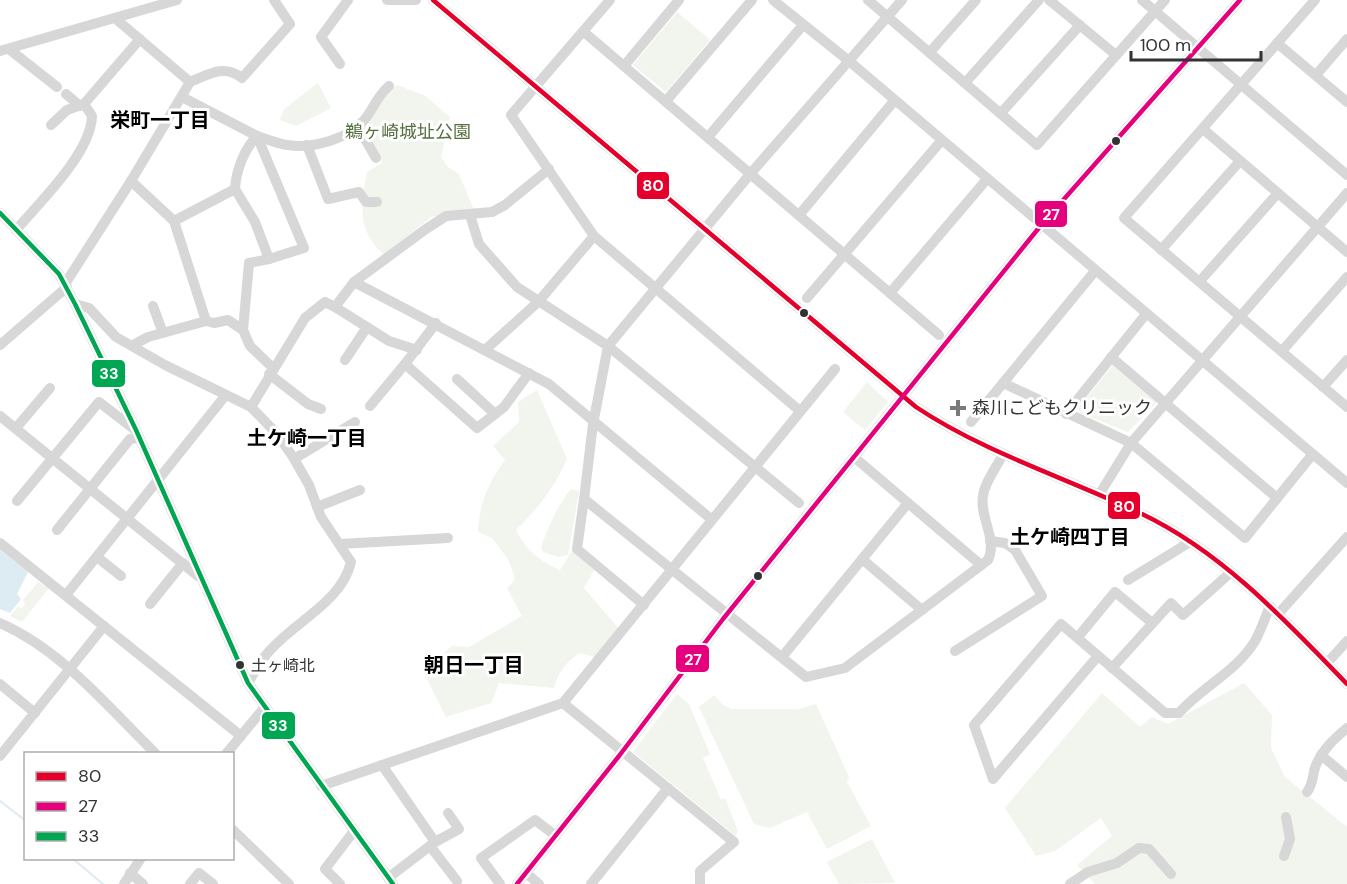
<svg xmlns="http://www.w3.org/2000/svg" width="1347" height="884" font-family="'DM Sans','Noto Sans JP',sans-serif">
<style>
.green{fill:#f1f5ed}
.water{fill:#ddebf3}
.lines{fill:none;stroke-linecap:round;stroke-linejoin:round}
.stream{stroke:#ddebf3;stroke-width:2}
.minor{stroke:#d7d7d7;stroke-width:10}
.bus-1-casing{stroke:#fff;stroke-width:9}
.bus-2-casing{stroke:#fff;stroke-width:9}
.bus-3-casing{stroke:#fff;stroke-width:9}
.bus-1{stroke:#e4002b;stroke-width:4.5}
.bus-2{stroke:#e5007d;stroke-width:4.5}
.bus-3{stroke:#00a651;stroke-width:4.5}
.bus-dot{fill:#333;stroke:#fff;stroke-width:2}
.poi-dot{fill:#7a7a7a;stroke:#fff;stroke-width:2}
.labels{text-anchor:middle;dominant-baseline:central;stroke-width:6;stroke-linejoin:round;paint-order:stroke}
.bus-label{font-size:16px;fill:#333;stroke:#fff;text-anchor:start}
.park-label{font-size:18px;fill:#56703f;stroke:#fff}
.poi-label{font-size:18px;fill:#333;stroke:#fff;text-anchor:start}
.neighbourhood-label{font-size:20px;font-weight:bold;fill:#000;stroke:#fff}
.line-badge{stroke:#fff;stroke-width:2}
.badge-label{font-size:16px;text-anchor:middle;font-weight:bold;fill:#fff}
</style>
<rect width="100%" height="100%" fill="#fff"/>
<g class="green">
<polygon points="677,12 710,40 666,92 633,65"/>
<polygon points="318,83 331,108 296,126 280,120 284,109"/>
<path d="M397 85 424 95 450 117 441 157 448 167 459 174 474 210 431 217 385 255C356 231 361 205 367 172L382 163 362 128 381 99Z"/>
<polygon points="1113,365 1157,402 1128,432 1080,413 1078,408"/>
<polygon points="867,382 888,402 865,430 843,412"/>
<path d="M537 390 567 459C555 486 537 510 516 530 527 551 538 560 560 570L572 551 594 570 584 588 619 629 595 657 580 653C566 662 558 672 554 688L499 683 491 703 446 717 423 671 452 646 469 647 522 616 507 588 514 581V575L508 559 492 538 478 532C480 502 487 485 505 460L493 446 519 422 518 402Z"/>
<path d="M571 489 579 491 568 555 559 557 543 552 541 547C549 526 557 506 571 489Z"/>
<polygon points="38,582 49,588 22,622 10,616 18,607 22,608 25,604 23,600"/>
<polygon points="1244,683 1272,715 1271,748 1285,777 1347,827 1347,884 1095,884 1077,865 1112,836 1101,818 1055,851 1036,856 1005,808 1102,693 1140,727 1152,717 1168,724"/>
<polygon points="677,694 689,704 710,754 703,758 721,800 725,798 738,831 736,836 633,752"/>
<polygon points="714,695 723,705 732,709 799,709 816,704 849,777 847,782 871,826 827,849 807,812 770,828 754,824 699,707"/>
<polygon points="872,839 895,883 839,884 827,862"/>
</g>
<polygon class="water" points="0,550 28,572 17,594 21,599 10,613 0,609"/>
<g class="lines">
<g class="stream">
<polyline points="0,801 26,821"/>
<polyline points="72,858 103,884"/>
</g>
<g class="minor">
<polyline points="387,0 416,0"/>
<path d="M433 0 916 407C985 453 1067 478 1142 514 1222 552 1286 621 1347 684"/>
<polyline points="610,0 511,115 594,236 800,411"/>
<polyline points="773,0 849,61 1347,483"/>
<polyline points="868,0 1037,145 1165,0"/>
<path d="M902 0 751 173 608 346 593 424 584 499 806 677 845 668 988 560C998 540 979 516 983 496 985 481 997 467 1003 454"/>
<polyline points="1049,0 1116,55"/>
<polyline points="1142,0 1347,175"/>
<polyline points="1315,0 1124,218 1347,407"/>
<polyline points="584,32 939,335"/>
<polyline points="1277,43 1347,102"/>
<polyline points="9,49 57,87"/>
<polyline points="0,51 177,0"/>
<polyline points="930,52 976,0"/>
<polyline points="340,64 321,37 348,0"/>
<polyline points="624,66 679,0"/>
<polyline points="1316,75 1347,39"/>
<path d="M190 82C209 74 224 64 242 78L290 24 274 0"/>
<polyline points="965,83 1039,0"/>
<polyline points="66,94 80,106"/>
<polyline points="182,97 257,136 304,248 269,259 255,222 235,189"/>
<polyline points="666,101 752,0"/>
<polyline points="1001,113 1080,25"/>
<polyline points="51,125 67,110 84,104 140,39"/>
<polyline points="358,127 376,158"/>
<polyline points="1203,129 1347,252"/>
<polyline points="708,137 803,25"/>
<polyline points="307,145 328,199 359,192 366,202 377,202"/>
<path d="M131 181 174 221 235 189C236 171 244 149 257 136 267 139 278 144 288 145 312 149 349 139 365 119 374 108 377 96 389 86"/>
<polyline points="0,213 59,274 75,304 136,430 248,683 393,884"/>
<polyline points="800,214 894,101"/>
<polyline points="470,215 479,244 517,287 608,346 799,503"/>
<path d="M16 230C40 202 91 153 92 116L84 104"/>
<polyline points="1161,250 1240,161"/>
<polyline points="269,259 249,263 243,330 250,346 273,368"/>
<polyline points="1200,281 1278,193"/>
<polyline points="354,282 549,384 711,519"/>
<polyline points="65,284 131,181 190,82 116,19"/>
<polyline points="890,293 987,179"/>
<polyline points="807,298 941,141"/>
<path d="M75 304 89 308 116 337 165 365 251 407 277 434 293 457 309 485 321 517 351 562C341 604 291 623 266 655 259 663 254 673 248 683"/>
<polyline points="153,306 163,333"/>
<polyline points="335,307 389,341 417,350"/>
<polyline points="206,321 214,323 228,320 243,330"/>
<polyline points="436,323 405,364 477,428 504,407 529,373"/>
<polyline points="0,345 67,287"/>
<polyline points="133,345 148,337 206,321 174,221"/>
<polyline points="485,350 538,302 594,236"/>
<polyline points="1282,351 1347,277"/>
<polyline points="1111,357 1277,498"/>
<polyline points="345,360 367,327"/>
<polyline points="269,374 308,404 321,409"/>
<polyline points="457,379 495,414"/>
<polyline points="1003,383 1131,443 1245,538 1312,455"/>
<polyline points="1323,387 1347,360"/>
<polyline points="370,406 405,364"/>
<polyline points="251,407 305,318 325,302 335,307 354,282 426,229 446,216 492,212 505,205 549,169"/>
<polyline points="1066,414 1146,314"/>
<polyline points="0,416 198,576"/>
<polyline points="971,422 1095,271"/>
<polyline points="16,428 50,388"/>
<polyline points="854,457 908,503"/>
<polyline points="294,459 355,422"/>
<polyline points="1099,495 1131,443 1347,193"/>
<polyline points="584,499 577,549 644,605"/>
<polyline points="17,501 99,402 134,429"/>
<polyline points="317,507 360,490"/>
<polyline points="57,530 130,439 139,438"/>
<polyline points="0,543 241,736"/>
<polyline points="340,544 448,538"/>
<polyline points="97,557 121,576"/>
<polyline points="862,559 922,610"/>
<polyline points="1128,580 1190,542"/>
<polyline points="66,595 225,396"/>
<polyline points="150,604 183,563"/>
<polyline points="1279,613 1347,537"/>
<path d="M0 623C62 650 108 707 156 754"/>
<polyline points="1078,637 1115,592 1151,622"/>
<polyline points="955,651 1042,596 1015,550 1005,543 990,541"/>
<path d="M1098 656 993 779 974 725 1061 624 1165 713H1179C1202 687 1237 671 1255 641 1261 630 1265 618 1270 606"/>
<polyline points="782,657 908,503 981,565"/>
<polyline points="1327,663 1347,641"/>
<polyline points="1112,668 1171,603 1183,615 1230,573"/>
<polyline points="0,684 35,713"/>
<polyline points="563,703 734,842 700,871 700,884"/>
<polyline points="226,754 264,708"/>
<polyline points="1321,755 1347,777"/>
<polyline points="0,756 104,626"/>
<polyline points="382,765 435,842 388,878"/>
<polyline points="321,786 563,703 835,369"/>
<path d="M1307 792C1314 783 1312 774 1316 765 1323 749 1334 739 1347 728"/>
<polyline points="232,829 289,884"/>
<polyline points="435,842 459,829 448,813"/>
<polyline points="430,846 457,881"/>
<polyline points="1284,856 1290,839 1286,817"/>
<polyline points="130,873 143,884"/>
<polyline points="526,873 539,884"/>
<polyline points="124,884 141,858"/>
<polyline points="190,884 199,873 213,884"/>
<polyline points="340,884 325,869 354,831"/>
<polyline points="500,884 481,858 535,820 556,836"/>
<polyline points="517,884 619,756 723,619 1042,224 1240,0"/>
<polyline points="591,884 668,788"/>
<polyline points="1070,884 1088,872 1117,863 1139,848 1149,849 1171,874"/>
</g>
<defs>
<path id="bus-1" d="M433 0 916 407C985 453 1067 478 1142 514 1222 552 1286 621 1347 684"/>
<polyline id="bus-2" points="517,884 619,756 723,619 1042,224 1240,0"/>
<polyline id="bus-3" points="0,213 59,274 75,304 136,430 248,683 393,884"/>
</defs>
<use href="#bus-1" class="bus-1-casing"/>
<use href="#bus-2" class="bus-2-casing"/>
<use href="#bus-3" class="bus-3-casing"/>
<use href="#bus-1" class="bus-1"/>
<use href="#bus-2" class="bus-2"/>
<use href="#bus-3" class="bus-3"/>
</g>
<g class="bus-dot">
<circle cx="1116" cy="141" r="5"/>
<circle cx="804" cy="313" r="5"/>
<circle cx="758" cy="576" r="5"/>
<circle cx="240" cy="665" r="5"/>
</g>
<path class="poi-dot" d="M955 399h6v6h6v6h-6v6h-6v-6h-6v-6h6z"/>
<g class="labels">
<g class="bus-label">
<text x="251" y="665">土ヶ崎北</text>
</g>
<g class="park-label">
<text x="408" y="132">鵜ヶ崎城址公園</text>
</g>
<g class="poi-label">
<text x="972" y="408">森川こどもクリニック</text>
</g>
<g class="neighbourhood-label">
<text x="160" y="120">栄町一丁目</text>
<text x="307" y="438">土ケ崎一丁目</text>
<text x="1070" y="537">土ケ崎四丁目</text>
<text x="474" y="665">朝日一丁目</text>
</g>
</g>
<g class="line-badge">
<rect x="636" y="171" width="34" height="29" rx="6" fill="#e4002b"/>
<rect x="1034" y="200" width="34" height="28" rx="6" fill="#e5007d"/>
<rect x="91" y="359" width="35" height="29" rx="6" fill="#00a651"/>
<rect x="1107" y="491" width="34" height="29" rx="6" fill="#e4002b"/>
<rect x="675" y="644" width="35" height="29" rx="6" fill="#e5007d"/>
<rect x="261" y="711" width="35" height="29" rx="6" fill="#00a651"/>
</g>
<g class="badge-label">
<text x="653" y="191">80</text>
<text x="1051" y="220">27</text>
<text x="109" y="379">33</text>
<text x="1124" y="512">80</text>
<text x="693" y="665">27</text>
<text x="278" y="731">33</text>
</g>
<rect x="24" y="752" width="210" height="108" fill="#ffffff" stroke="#adadad" stroke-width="1.5"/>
<rect x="36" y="772" width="30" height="9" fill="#e4002b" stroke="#adadad" stroke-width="1.5"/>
<text x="78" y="782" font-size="18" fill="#333333">80</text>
<rect x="36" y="802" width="30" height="9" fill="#e5007d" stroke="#adadad" stroke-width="1.5"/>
<text x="78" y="812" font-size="18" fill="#333333">27</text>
<rect x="36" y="832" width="30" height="9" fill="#00a651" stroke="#adadad" stroke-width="1.5"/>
<text x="78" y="842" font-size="18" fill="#333333">33</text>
<path d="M1131 51v9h130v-9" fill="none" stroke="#333333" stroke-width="3"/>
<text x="1140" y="51" font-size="18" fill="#333333" stroke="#ffffff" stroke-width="4.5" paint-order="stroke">100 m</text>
</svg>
